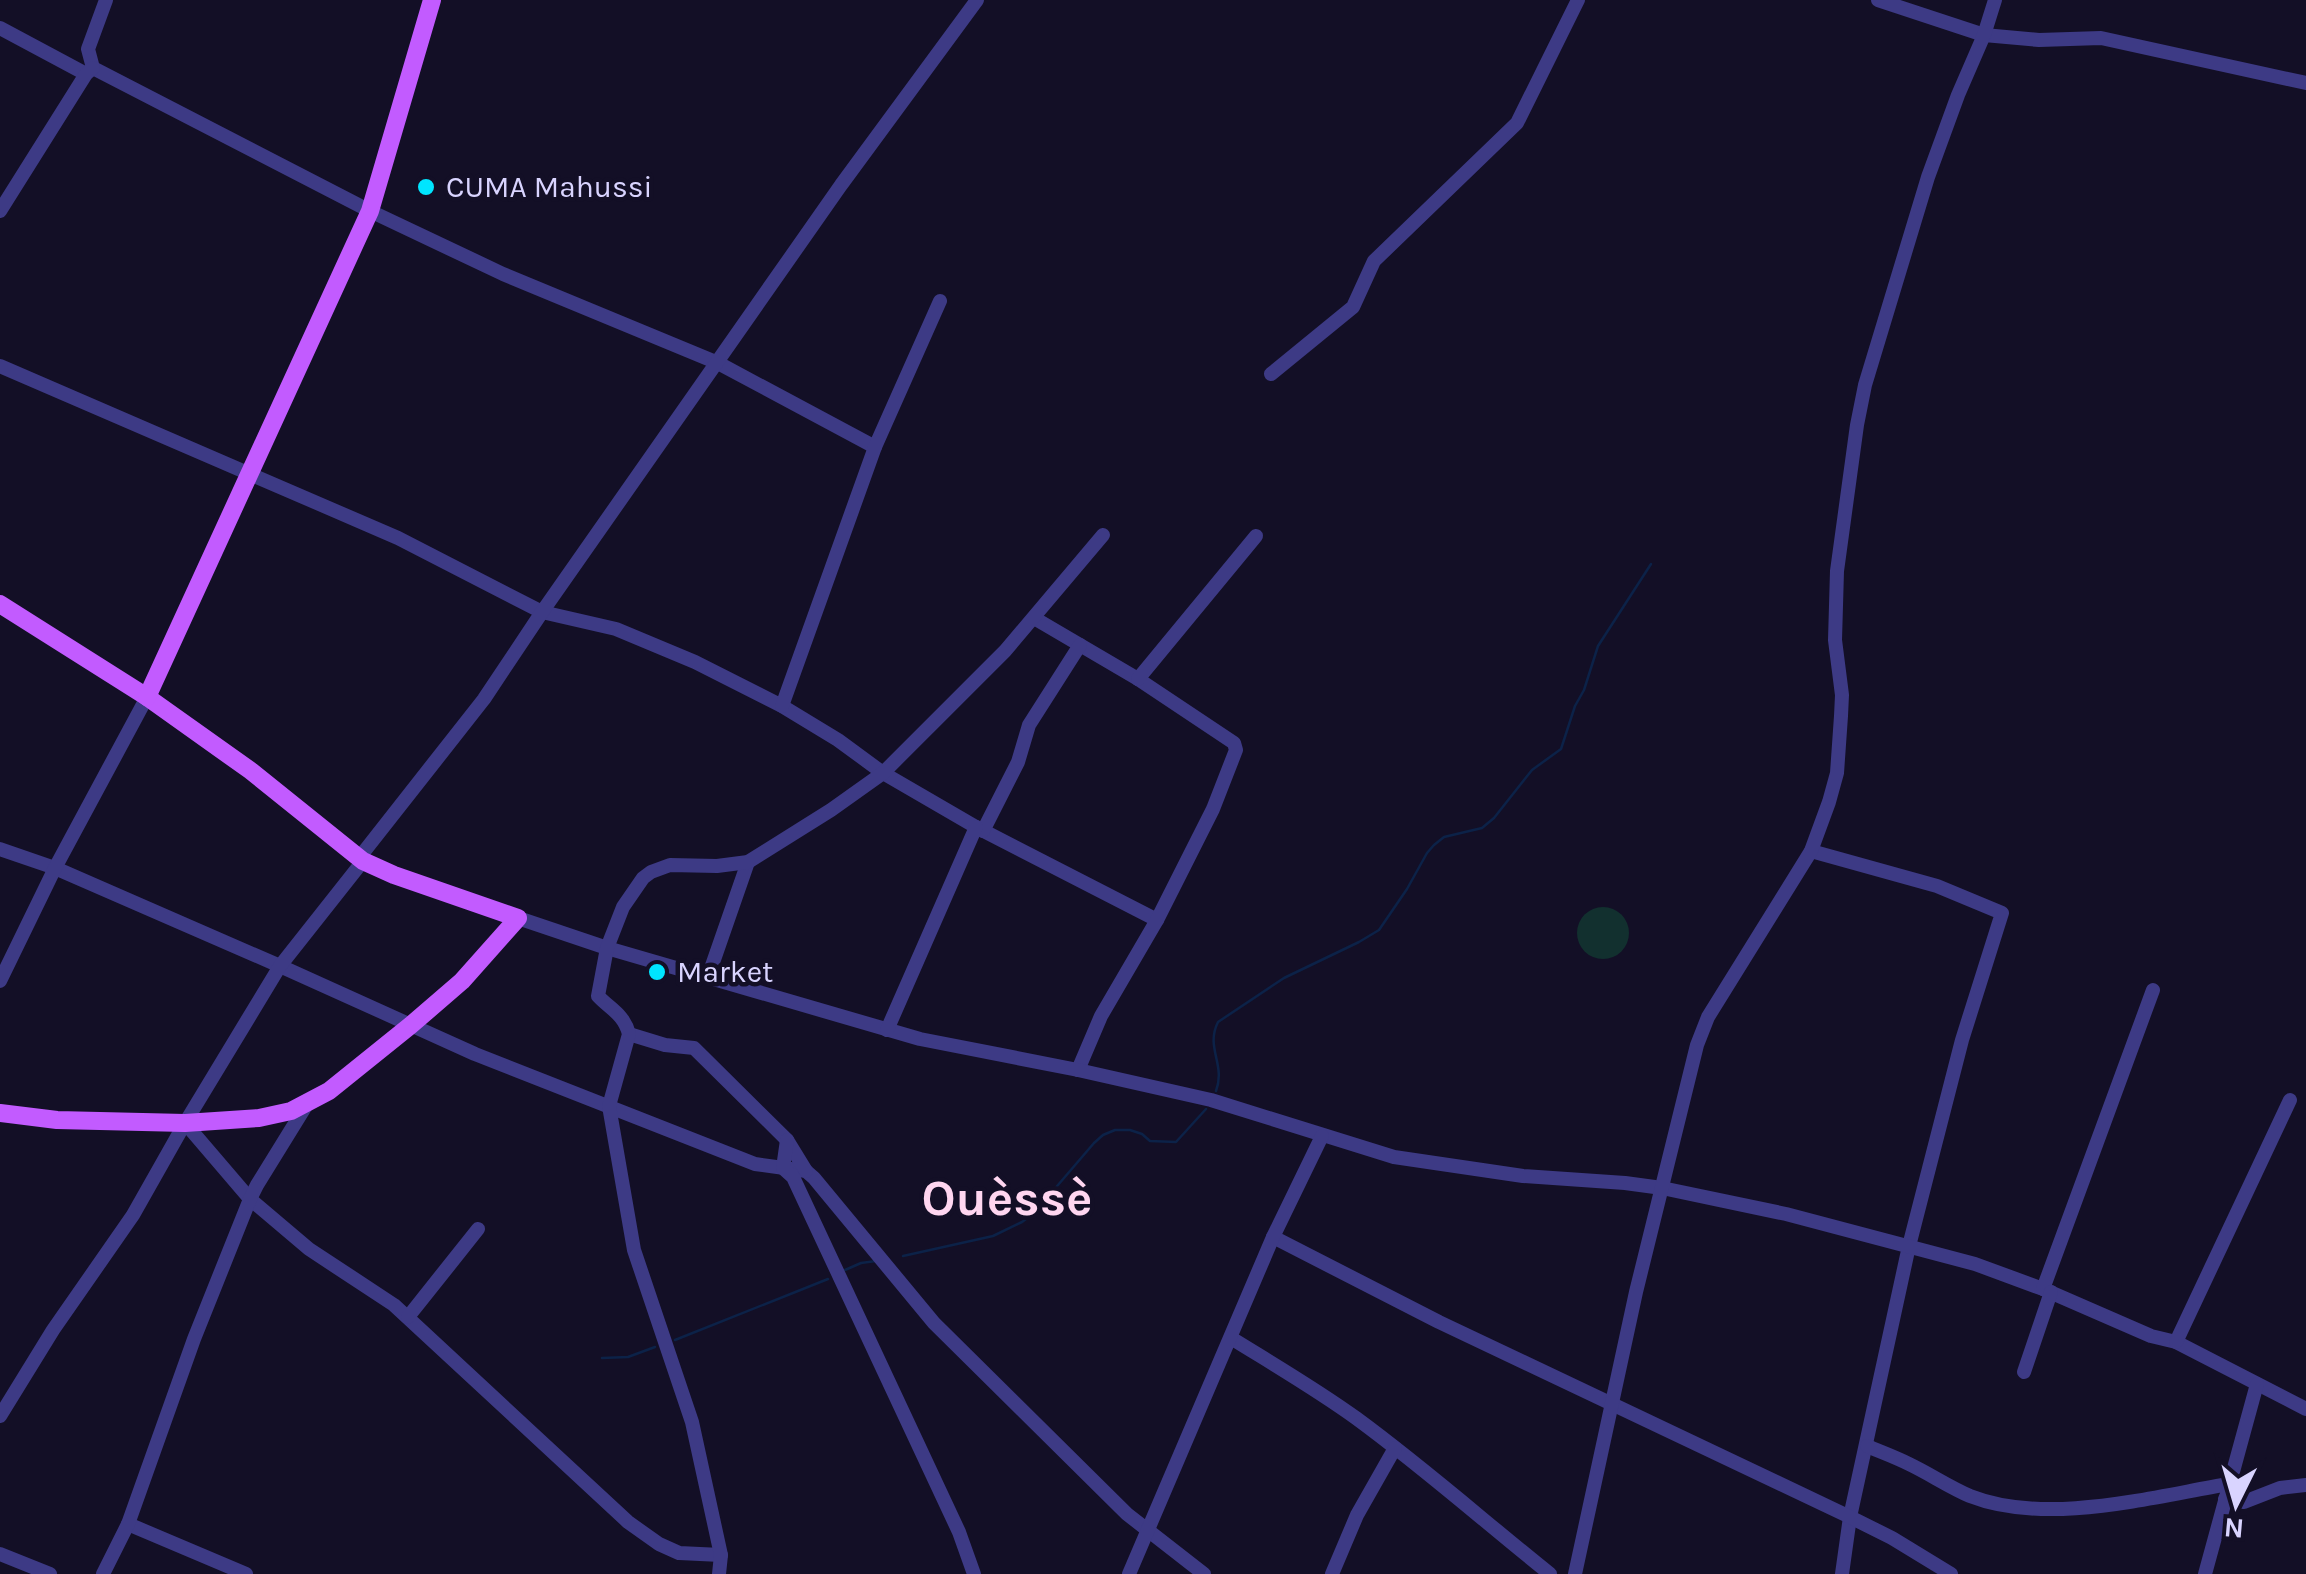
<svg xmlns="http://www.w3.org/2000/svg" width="2306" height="1574" font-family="Karla,sans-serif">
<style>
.green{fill:#12302f}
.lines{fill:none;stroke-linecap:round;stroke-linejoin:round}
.stream{stroke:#0c2248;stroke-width:2.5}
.minor{stroke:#3d3a85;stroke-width:14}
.major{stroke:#c25bff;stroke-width:18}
.poi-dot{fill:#00e5ff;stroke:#130f26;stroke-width:4}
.labels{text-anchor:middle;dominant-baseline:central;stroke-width:9;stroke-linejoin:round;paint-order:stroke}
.poi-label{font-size:30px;fill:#d9d4ff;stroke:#130f26;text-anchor:start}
.town-label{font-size:50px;font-weight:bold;fill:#ffd6f0;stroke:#130f26}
</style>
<rect width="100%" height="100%" fill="#130f26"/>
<circle class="green" cx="1603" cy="933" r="26"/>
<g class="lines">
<g class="stream">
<path d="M1216 1091C1226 1064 1205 1048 1218 1022L1284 978 1359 942 1379 930 1407 889 1427 853 1434 845 1444 837 1482 828 1494 818 1532 770 1561 749 1575 706 1584 690 1598 646 1651 564"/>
<polyline points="903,1256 993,1236 1022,1222 1034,1213 1094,1143 1103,1135 1115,1130 1130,1130 1142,1134 1150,1141 1176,1142 1206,1109"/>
<polyline points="845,1270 861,1263 876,1261"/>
<polyline points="675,1340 828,1279"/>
<polyline points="602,1358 628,1357 655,1347"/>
</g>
<g class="minor">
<polyline points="106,0 88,49 93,68 370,211 503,274 718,363 875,447"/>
<polyline points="1878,0 1984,35 2039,40 2101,38 2306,83"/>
<polyline points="0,28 86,74"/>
<polyline points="0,211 86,74 93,68"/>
<polyline points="0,366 398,538 542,612 616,629 695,662 782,706 838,740 883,773 976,827 1157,920"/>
<polyline points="1271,374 1353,307 1374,261 1517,123 1578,0"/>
<polyline points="1034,618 1138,679 1234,743 1236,750 1213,809 1157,920 1101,1016 1078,1070"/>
<polyline points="1138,679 1256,536"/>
<polyline points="782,706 875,447 940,301"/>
<polyline points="983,831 1018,762 1029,725 1080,645"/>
<polyline points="0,849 55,868 280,966 475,1054 755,1164 806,1171 814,1178 934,1323 1127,1514 1204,1574"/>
<polyline points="1811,851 1937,886 2002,913 1962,1040 1909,1246 1850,1517 1842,1574"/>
<polyline points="359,858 484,699 542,612 841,185 977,0"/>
<polyline points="518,918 607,948 920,1039 1078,1070 1211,1100 1394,1157 1523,1176 1625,1183 1662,1188 1786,1214 1975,1264 2043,1289 2151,1336 2176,1342 2306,1409"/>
<polyline points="708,977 748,862"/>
<polyline points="0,981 55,868 147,697"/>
<polyline points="887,1030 976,827"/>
<polyline points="629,1034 665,1045 694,1048 787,1140 806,1171"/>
<polyline points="185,1123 250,1199 309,1249 394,1305 628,1522 659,1544 679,1553 721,1555"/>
<polyline points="787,1140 783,1168 793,1177 959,1532 974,1574"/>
<polyline points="1273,1237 1439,1322 1850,1517 1892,1538 1951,1574"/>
<polyline points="2043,1289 2153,990"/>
<polyline points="408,1317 478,1229"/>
<path d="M1231 1338C1273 1364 1316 1389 1356 1418 1423 1467 1485 1522 1550 1574"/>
<polyline points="2176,1342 2290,1100"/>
<polyline points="2024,1372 2051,1292"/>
<polyline points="0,1416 53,1330 133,1215 185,1123 280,966 363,861"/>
<path d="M1867 1446C1881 1452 1895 1457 1909 1464 1930 1474 1949 1487 1970 1496 2046 1526 2151 1497 2229 1484"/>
<polyline points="2225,1499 2244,1502 2280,1488 2306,1485"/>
<polyline points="128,1524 246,1574"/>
<polyline points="0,1554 50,1574"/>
<polyline points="103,1574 128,1524 194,1339 250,1199 257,1185 307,1104"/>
<path d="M719 1574 721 1555 692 1422 634 1250 609 1106 629 1034C624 1014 610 1009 598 996L607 948 623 907 643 878 651 872 670 865 717 866 748 862 831 810 883 773 1005 651 1103 535"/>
<polyline points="1129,1574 1273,1237 1322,1136"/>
<polyline points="1332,1574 1357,1515 1395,1448"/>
<polyline points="1575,1574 1636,1292 1697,1045 1708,1017 1811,851 1829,802 1837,773 1841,716 1842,695 1835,640 1837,571 1857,425 1865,385 1928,177 1958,95 1984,35 1995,0"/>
<polyline points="2205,1574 2257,1384"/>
</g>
<g class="major">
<polyline points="0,604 147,697 251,771 363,861 394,875 518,918 462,981 411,1025 329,1091 291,1111 259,1118 185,1123 57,1120 0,1113"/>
<polyline points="147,697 370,211 432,0"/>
</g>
</g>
<g class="poi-dot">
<circle cx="426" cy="187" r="10"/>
<circle cx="657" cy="972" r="10"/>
</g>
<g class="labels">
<g class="poi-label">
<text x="446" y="187">CUMA Mahussi</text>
<text x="677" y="972">Market</text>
</g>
<g class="town-label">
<text x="1007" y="1198">Ouèssè</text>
</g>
</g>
<g transform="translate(2236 1504) rotate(185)" stroke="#130f26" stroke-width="8" paint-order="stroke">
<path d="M0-8L18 38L0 25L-18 38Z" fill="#d9d4ff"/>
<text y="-15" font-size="28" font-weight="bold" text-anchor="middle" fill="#d9d4ff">N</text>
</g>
</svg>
